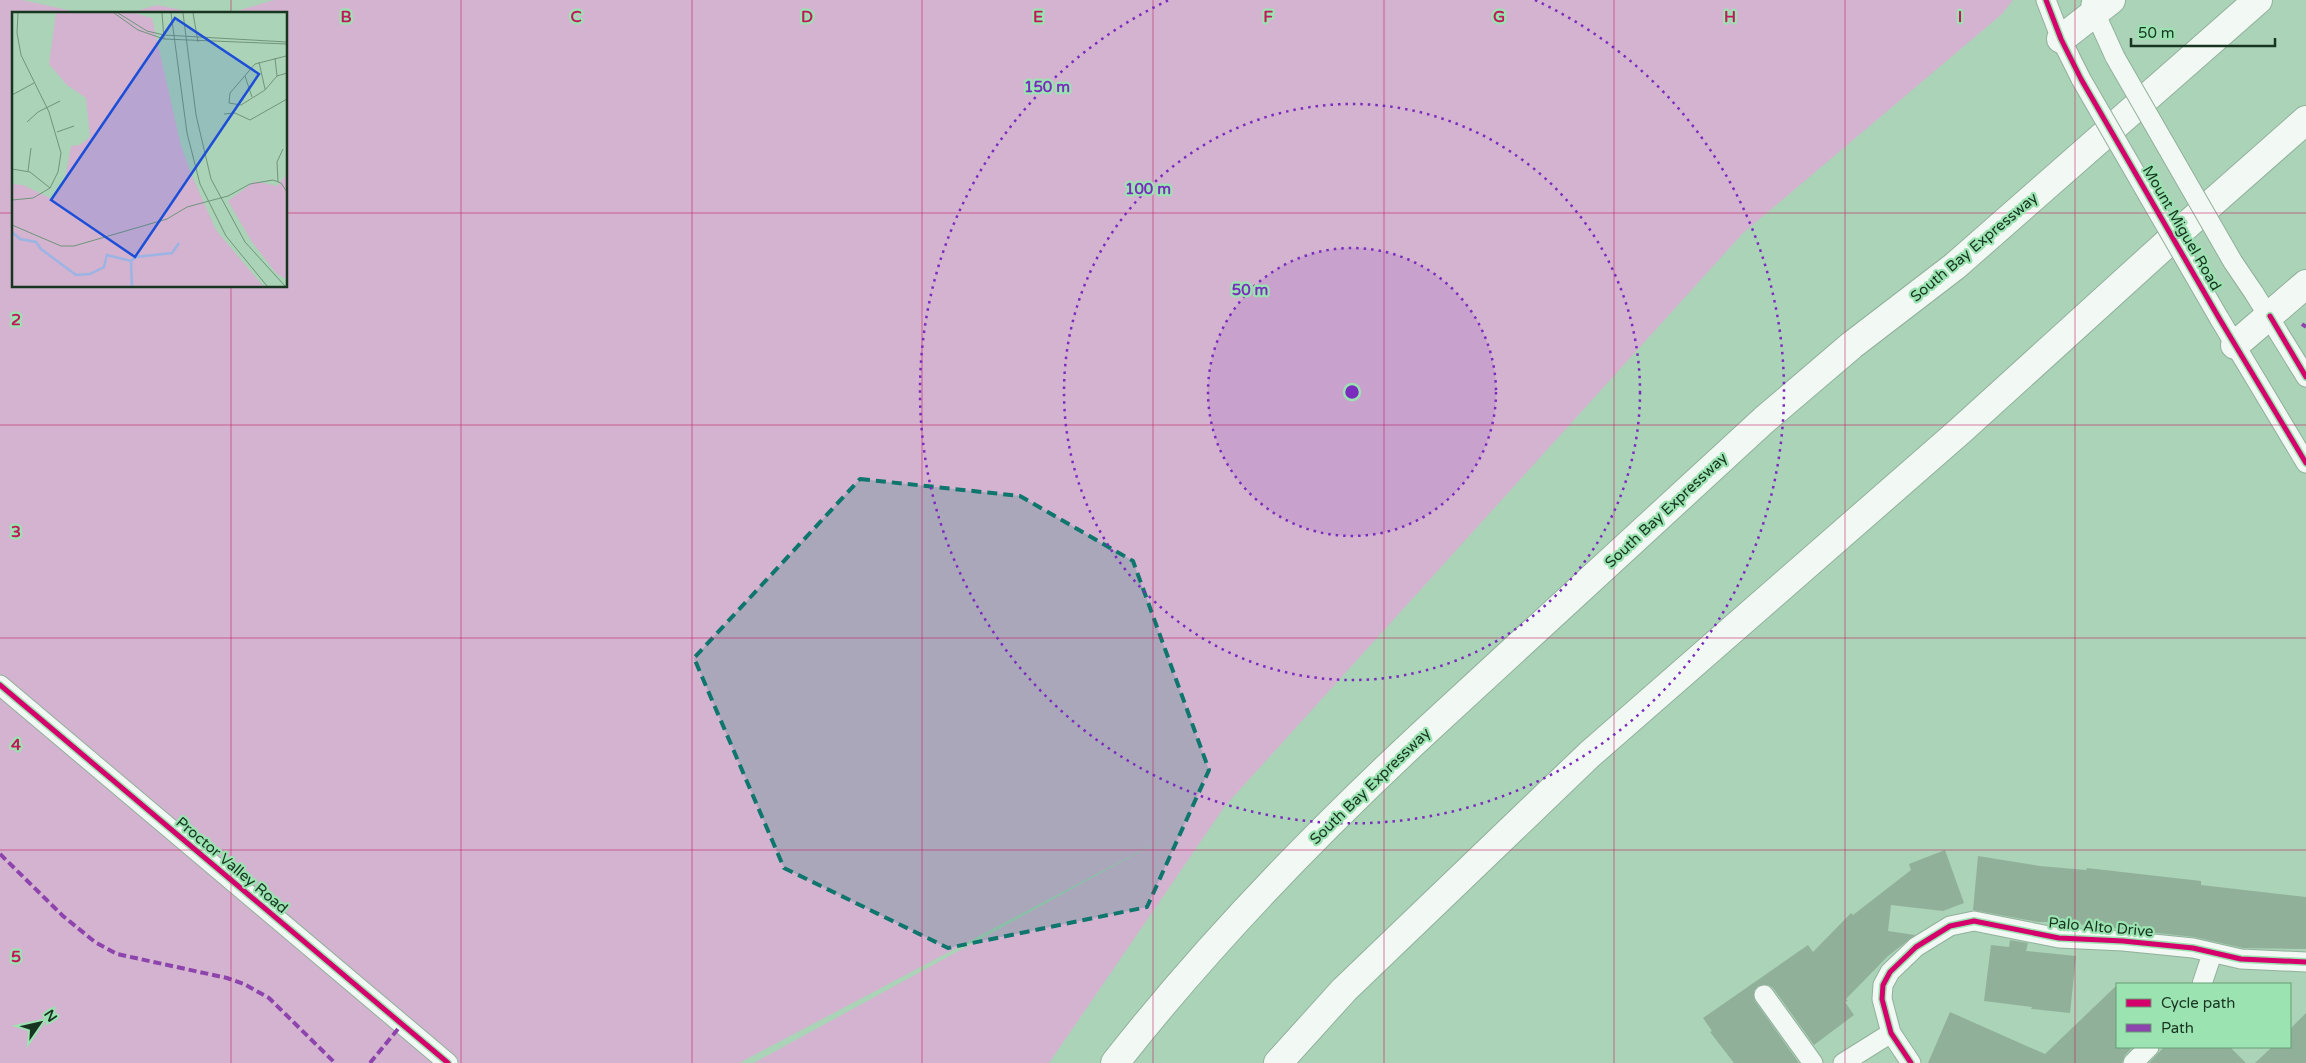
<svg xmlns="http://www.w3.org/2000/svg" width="2306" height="1063" font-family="'Varela Round',sans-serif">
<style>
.green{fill:#d3b3cf}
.building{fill:#91b09a}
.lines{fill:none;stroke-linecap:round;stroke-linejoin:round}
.minor-casing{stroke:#91b19b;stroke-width:21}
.highway-casing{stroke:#91b19b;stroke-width:30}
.minor{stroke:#f2f8f4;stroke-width:19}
.highway{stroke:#f2f8f4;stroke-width:28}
.minor-bridge-casing{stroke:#91b19b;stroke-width:21;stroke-linecap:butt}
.minor-bridge{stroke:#f2f8f4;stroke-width:19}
.quiet{stroke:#8e44ad;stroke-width:4;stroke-dasharray:8 4;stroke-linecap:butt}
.cycleway-casing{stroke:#9be3b1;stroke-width:8}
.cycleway{stroke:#d6006c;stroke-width:5}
.marked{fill:#0f766e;fill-opacity:0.2;stroke:#0f766e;stroke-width:4;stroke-dasharray:10 6;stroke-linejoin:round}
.grid{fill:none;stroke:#c2185b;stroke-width:1;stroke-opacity:0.55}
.ring{fill:none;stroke:#7b2cbf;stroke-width:2.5;stroke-dasharray:2.5 5}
.labels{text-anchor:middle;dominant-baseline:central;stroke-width:4.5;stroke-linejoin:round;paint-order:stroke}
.street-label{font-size:15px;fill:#173521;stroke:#9be3b1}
.inset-river{fill:none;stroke:#9cb4e4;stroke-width:2.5}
.inset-road{fill:none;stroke:#70947b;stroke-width:1}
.view{fill:#1d4ed8;fill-opacity:0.15;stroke:#1d4ed8;stroke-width:2.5}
.inset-edge{fill:none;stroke:#173521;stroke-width:2.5}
.grid-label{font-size:16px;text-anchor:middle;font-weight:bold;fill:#c2185b;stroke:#9be3b1;stroke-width:4.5;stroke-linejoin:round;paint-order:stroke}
.centre{fill:#7b2cbf;stroke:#9be3b1;stroke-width:2.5}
.ring-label{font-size:15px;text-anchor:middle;font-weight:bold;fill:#7b2cbf;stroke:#9be3b1;stroke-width:4.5;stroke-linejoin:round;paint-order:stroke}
</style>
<rect width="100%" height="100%" fill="#abd3b7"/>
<g class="green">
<polygon points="0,0 22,0 86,14 14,14 14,286 286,286 286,14 227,14 274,0 2013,0 2002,14 1743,233 1225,806 1049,1063 754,1063 1176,832 739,1063 0,1063"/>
<polygon points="157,5 201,14 126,14"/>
</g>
<g class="building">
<polygon points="1945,850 1964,903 1943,911 1891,905 1888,931 1915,935 1888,956 1846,999 1848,1001 1845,1002 1854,1015 1814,1045 1773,988 1768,985 1758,986 1754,991 1755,1001 1799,1063 1734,1063 1710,1032 1712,1031 1703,1018 1808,945 1813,952 1851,913 1853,915 1911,870 1909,864"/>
<polygon points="1978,856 2040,866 2086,870 2087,868 2201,881 2201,885 2306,897 2306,949 2243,948 2194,937 2057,922 2038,922 1973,910"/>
<polygon points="2010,940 2028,943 2026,951 2076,956 2070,1013 2031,1009 2032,1007 1984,1001 1991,945 2009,947"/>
<polygon points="2117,985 2117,1047 2128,1047 2131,1049 2125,1055 2122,1063 1928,1063 1950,1012 2045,1054"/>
<polygon points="2306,1013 2306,1063 2255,1063 2272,1047 2290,1047 2290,1029"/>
<polygon points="2164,1047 2230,1047 2246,1063 2149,1063"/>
</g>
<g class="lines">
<defs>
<g id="minor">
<polyline points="2046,0 2061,39 2081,79"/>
<polyline points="2091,4 2115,57"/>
<polyline points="2254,293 2306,377"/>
<polyline points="2219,318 2306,463"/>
<polyline points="0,685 448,1063"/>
<polyline points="2202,984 2212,954"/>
<polyline points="1764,995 1813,1063"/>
<polyline points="1843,1063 1891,1033"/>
<polyline points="1911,1063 1891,1033 1882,999 1883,985 1890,972 1916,947 1950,926 1974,921 2059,938 2123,941 2193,948 2241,959 2306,962"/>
<polyline points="2133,1063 2149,1047"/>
</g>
<g id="highway">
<polyline points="2061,39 2111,0"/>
<polyline points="2235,345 2306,284"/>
<path d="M1115 1063C1209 943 1315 834 1426 731L1764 420 1852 345 1955 266 2258 0"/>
<polyline points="1278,1063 1344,990 1590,754 1960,431 2187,225 2306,120"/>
</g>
</defs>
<use href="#minor" class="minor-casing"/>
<use href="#highway" class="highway-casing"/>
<use href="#minor" class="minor"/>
<use href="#highway" class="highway"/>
<defs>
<g id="minor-bridge">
<polyline points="2115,57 2233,262 2254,293"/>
<polyline points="2081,79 2219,318"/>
</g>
</defs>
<use href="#minor-bridge" class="minor-bridge-casing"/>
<use href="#minor-bridge" class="minor-bridge"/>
<g class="quiet">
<polyline points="2302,324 2306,327"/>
<polyline points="0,854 63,916 95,942 117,954 227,978 244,984 269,998 335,1063"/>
<polyline points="370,1063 402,1024"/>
</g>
<defs>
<g id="cycleway">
<polyline points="2046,0 2061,39 2081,79 2219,318 2306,463"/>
<polyline points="2270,316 2306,377"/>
<polyline points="0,685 448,1063"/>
<polyline points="1911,1063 1891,1033 1882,999 1883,985 1890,972 1916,947 1950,926 1974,921 2059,938 2123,941 2193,948 2241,959 2306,962"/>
</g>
</defs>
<use href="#cycleway" class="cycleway-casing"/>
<use href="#cycleway" class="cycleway"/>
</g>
<path class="marked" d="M860 479 1020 496 1133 561 1209 770 1147 907 948 948 784 868 694 658Z"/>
<path class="grid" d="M231 0V14M461 0V1063M692 0V1063M922 0V1063M1153 0V1063M1384 0V1063M1614 0V1063M1845 0V1063M2075 0V1063M0 213H14M286 213H2306M231 286V1063M0 425H2306M0 638H2306M0 850H2306"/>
<circle cx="1352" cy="392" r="144" fill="#7b2cbf" fill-opacity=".12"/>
<g class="ring">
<circle cx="1352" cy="392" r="144"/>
<circle cx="1352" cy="392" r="288"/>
<path d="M1535 0A432 432 0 1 1 1169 0"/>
</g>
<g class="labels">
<g class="street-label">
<text transform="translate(2182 228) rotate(60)">Mount Miguel Road</text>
<text transform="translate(1974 247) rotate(-40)">South Bay Expressway</text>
<text transform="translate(1666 510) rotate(-43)">South Bay Expressway</text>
<text transform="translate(1370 786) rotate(-44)">South Bay Expressway</text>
<text transform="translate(232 865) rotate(40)">Proctor Valley Road</text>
<text transform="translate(2101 927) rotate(5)">Palo Alto Drive</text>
</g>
</g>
<g transform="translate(12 12)">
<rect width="275" height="275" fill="#abd3b7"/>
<path d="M44 1H122L140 6 169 134 180 164 204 218 251 274H0V172L11 173 40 187 52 172 59 134 68 133 78 125 74 86 55 73 37 52ZM275 162 274 210 275 268 264 261 240 230 216 189 243 169 265 174Z" fill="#d3b3cf"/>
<path class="inset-river" d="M0 220 8 227 24 230 29 237 64 263 78 262 92 255 95 243 119 249 124 245 160 241 167 231M119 250 120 274"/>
<path class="inset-road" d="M102 1 126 18 152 27 275 32M106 1 135 19 152 23 275 30M150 1 152 27M159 1 175 121 188 172 214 224 255 274M171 1 184 103 199 167 233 230 273 274M181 1 186 30M275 38V60M274 44 243 52 218 81 217 91 229 93 253 78 265 64 275 61M263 46 265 64M247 50 253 77M233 64 240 85M0 83 22 71M212 102 223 101 238 108 275 87M15 110 26 100 48 89M45 120 62 114M0 157 18 160 38 176M16 159 19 136M266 170 265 150 271 137M0 188 21 186 38 176 46 160 49 141 37 100 9 43 5 21 6 1M0 213 49 234H62L155 207 175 195 216 184 238 172 261 168 269 171 275 180"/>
<path class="view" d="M163 6 247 62 123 245 39 188Z"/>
<rect width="275" height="275" class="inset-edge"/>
</g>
<g class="grid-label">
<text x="346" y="22">B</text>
<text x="576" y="22">C</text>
<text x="807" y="22">D</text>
<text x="1038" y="22">E</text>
<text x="1268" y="22">F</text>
<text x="1499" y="22">G</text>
<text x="1730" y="22">H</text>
<text x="1960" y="22">I</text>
<text x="16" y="325">2</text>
<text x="16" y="537">3</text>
<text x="16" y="750">4</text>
<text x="16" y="962">5</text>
</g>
<circle cx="1352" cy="392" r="8" class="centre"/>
<g class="ring-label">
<text x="1047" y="92">150 m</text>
<text x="1148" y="194">100 m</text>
<text x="1250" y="295">50 m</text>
</g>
<rect x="2116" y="983" width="175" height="65" fill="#9be3b1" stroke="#669d77"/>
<rect x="2126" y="999" width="25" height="8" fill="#d6006c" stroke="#669d77"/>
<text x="2161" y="1008" font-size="15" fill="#173521">Cycle path</text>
<rect x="2126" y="1024" width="25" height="8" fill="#8e44ad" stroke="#669d77"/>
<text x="2161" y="1033" font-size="15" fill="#173521">Path</text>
<g transform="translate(40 1023) rotate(56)" stroke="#9be3b1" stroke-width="4" paint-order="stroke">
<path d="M0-4L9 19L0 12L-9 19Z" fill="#173521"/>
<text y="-8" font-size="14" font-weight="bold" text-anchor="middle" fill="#173521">N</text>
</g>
<path d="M2131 38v8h144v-8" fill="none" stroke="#173521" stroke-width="2.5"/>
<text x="2138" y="38" font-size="15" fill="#173521" stroke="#9be3b1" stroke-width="4" paint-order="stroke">50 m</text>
</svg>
